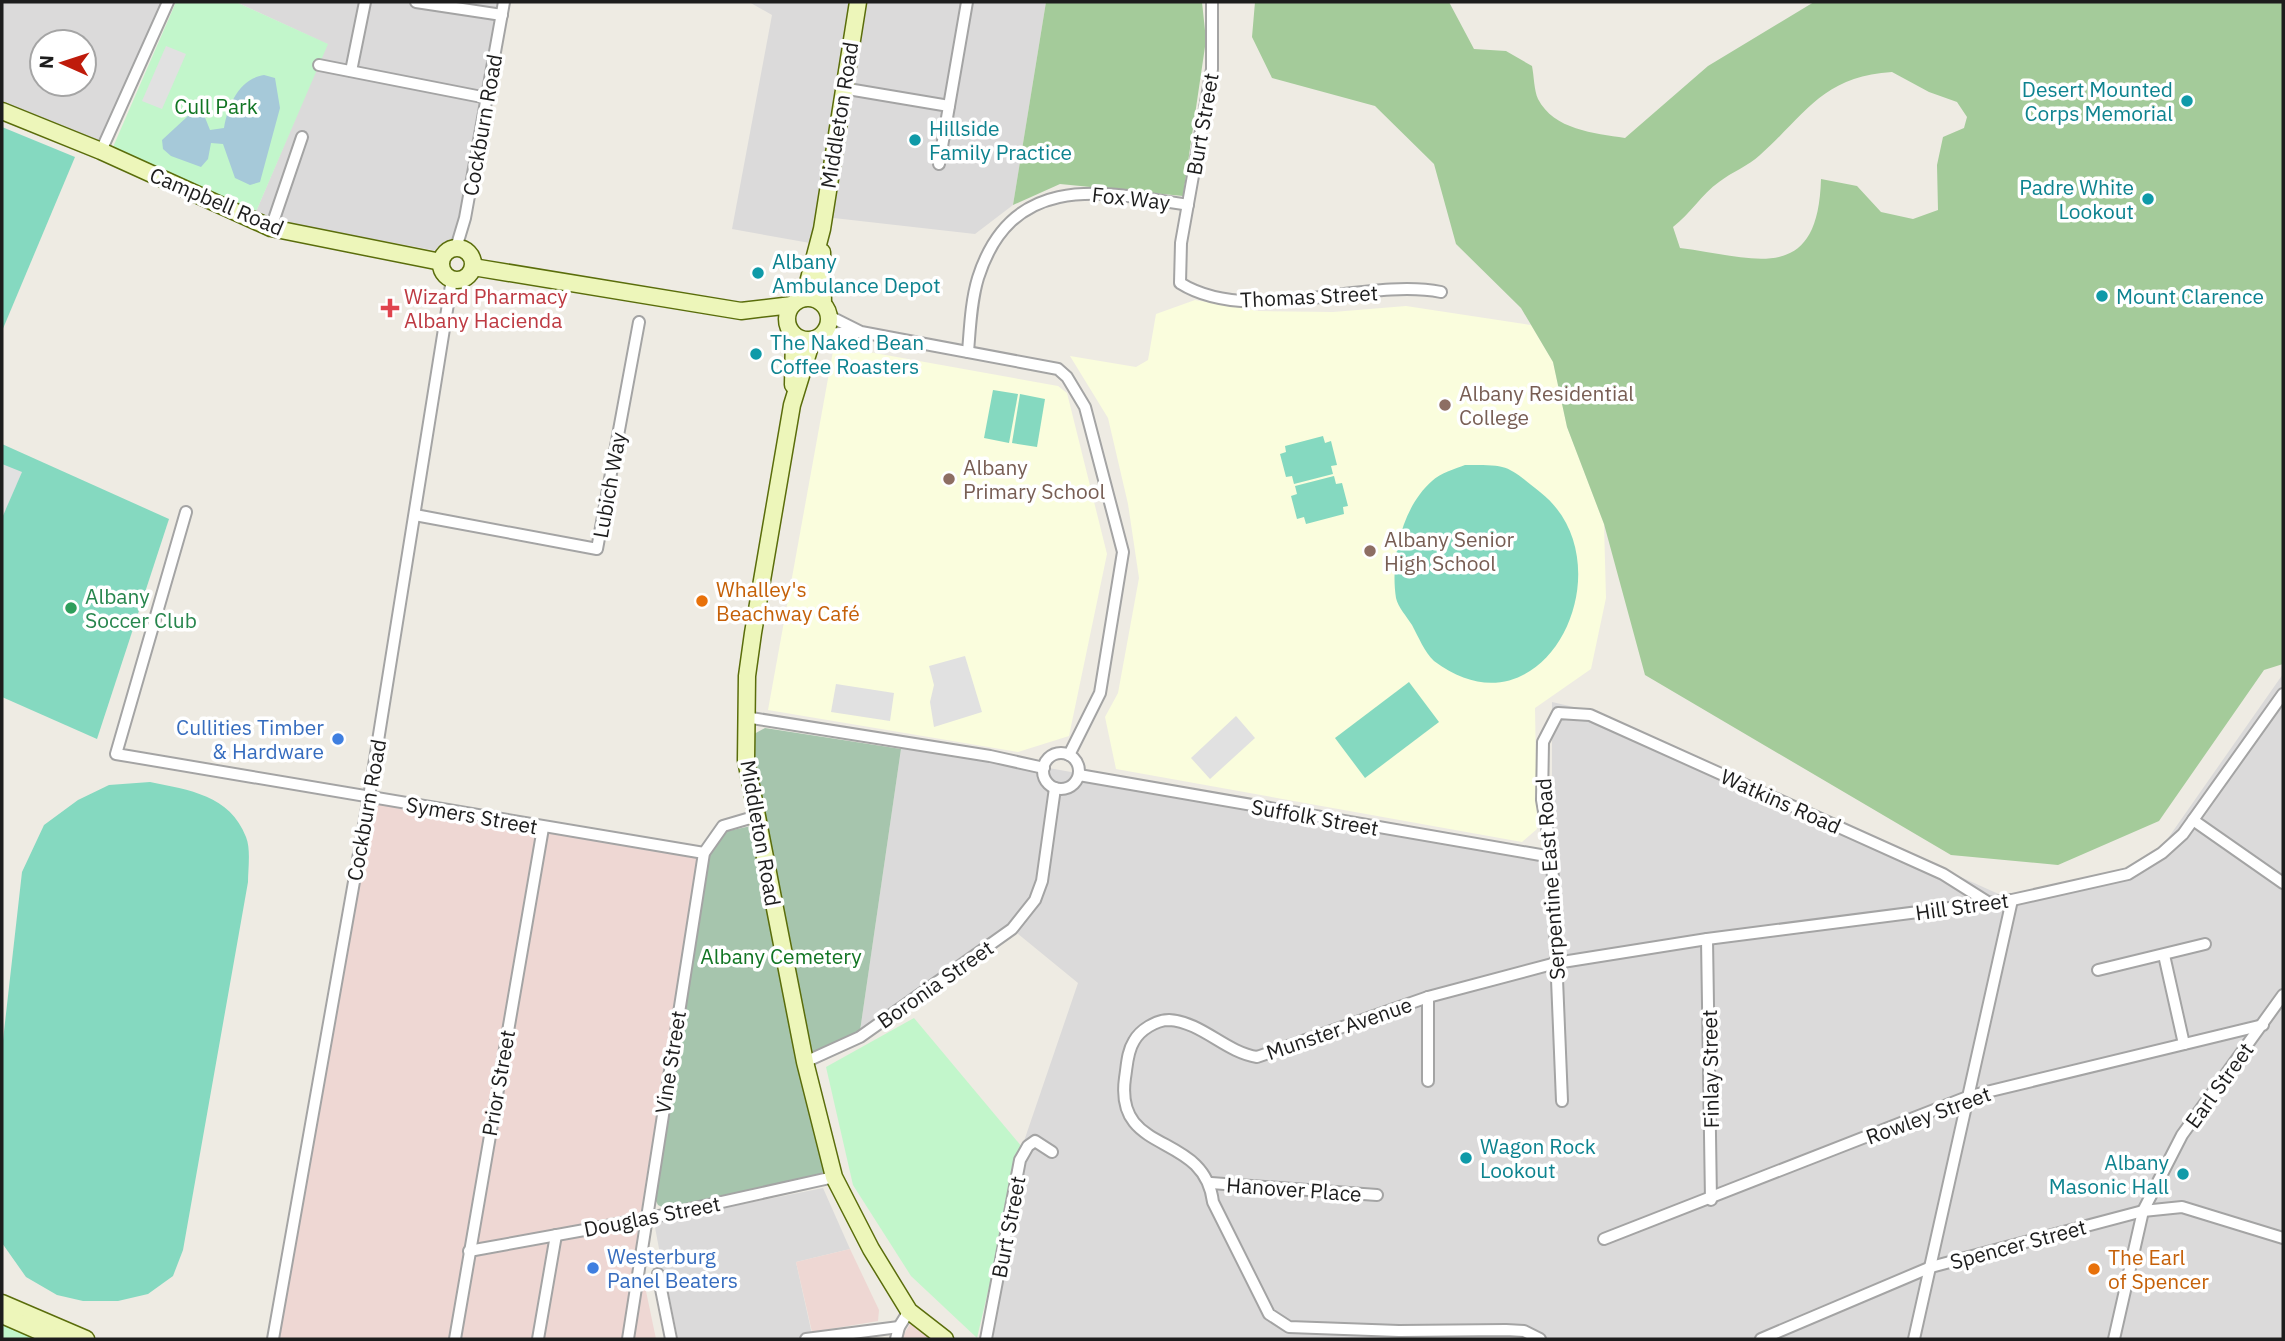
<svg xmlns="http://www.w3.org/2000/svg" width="2285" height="1341" font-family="'IBM Plex Sans',sans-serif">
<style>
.residential{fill:#dbdada;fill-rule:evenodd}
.commercial{fill:#eed7d3}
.education{fill:#fafddd}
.forest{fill:#a4cb9a;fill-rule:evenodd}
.cemetery{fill:#a6c5ad}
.park{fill:#c2f6cb}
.pitch{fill:#85d9c0}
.parking{fill:#e1e1e1}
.water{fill:#a6c9d9}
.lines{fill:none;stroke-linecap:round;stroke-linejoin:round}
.street-casing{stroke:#a4a4a4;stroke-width:14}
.secondary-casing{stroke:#5a6d0b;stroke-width:19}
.street{stroke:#fff;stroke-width:10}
.secondary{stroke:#edf6ba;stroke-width:16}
.culture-dot{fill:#0f9aa8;stroke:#fff;stroke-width:2.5}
.health-dot{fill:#e0444e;stroke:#fff;stroke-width:2.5}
.education-dot{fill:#8d6e63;stroke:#fff;stroke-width:2.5}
.food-dot{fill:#e8710a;stroke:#fff;stroke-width:2.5}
.leisure-dot{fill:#2e9e5b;stroke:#fff;stroke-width:2.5}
.shop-dot{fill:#3f7fe0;stroke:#fff;stroke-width:2.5}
.labels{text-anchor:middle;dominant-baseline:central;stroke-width:7;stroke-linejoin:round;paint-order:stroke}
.culture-label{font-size:21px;fill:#0d838f;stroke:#fff;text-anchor:start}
.park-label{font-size:21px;fill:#117523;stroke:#fff}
.street-label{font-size:21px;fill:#1d1d1d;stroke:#fff}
.health-label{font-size:21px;fill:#be3a42;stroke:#fff;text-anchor:start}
.education-label{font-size:21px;fill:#785e54;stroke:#fff;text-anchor:start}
.food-label{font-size:21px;fill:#c56008;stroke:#fff;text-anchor:start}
.leisure-label{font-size:21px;fill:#27864d;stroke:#fff;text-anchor:start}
.shop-label{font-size:21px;fill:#366cbe;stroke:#fff;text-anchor:end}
</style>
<rect width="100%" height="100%" fill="#eeebe3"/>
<g class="residential">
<path d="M2 2H167L101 151 2 106ZM42 42H84V84H42Z"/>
<polygon points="236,2 510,2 462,239 438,251 292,224 255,214 327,44"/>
<polygon points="749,2 1046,2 1013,205 975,234 816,216 810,243 732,229 772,15"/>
<polygon points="2283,674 2283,1339 993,1339 1022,1147 1078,983 1012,929 860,1031 901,749 890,740 1552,857 1552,702 1591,711 2012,900 2152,861"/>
<polygon points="823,1188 850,1249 796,1262 813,1339 676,1339 654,1222"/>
</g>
<g class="commercial">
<polygon points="381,803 698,857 636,1243 656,1339 279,1339 371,810"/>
<polygon points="850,1249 879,1310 878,1321 812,1332 796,1262"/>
<polygon points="910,1324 917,1325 932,1339 901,1339"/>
</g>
<g class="education">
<polygon points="1195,300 1259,311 1333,312 1406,306 1531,325 1553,362 1567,427 1604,524 1606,598 1591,669 1535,708 1537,829 1522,842 1116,769 1105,717 1118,693 1139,578 1128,504 1108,418 1070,356 1136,367 1148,360 1156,314"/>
<polygon points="833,351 869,352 1058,386 1067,393 1107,554 1069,736 1018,752 768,710"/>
</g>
<g class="forest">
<polygon points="1046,2 1202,2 1206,40 1183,196 1060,184 1013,205"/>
<path d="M1255 2H1449L1474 49 1506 51 1532 66C1534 76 1534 90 1538 99 1554 130 1594 133 1625 138L1708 66 1814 2H2283V664L2264 670 2159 821 2058 865 1951 855 1645 675 1604 524 1567 427 1553 362 1521 308 1456 244 1434 164 1375 106 1272 78 1252 37ZM1892 72 1929 92 1957 102 1967 117 1964 128 1943 137 1937 165 1938 210 1913 219 1881 212 1857 186 1821 179C1818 287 1753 257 1680 248L1673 227C1690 214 1702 194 1719 182 1732 172 1748 166 1760 155 1806 114 1823 76 1892 72Z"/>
</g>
<polygon class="cemetery" points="765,728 901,749 860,1031 799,1059 825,1166 821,1177 664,1208 658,1205 655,1199 707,860 724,832 764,823 751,759 754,734"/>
<g class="park">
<polygon points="176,2 236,2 328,44 255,214 113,147"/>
<polygon points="914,1018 1022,1147 977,1338 911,1276 853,1185 826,1067"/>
<polygon points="2,1313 70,1339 2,1339"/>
</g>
<g class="pitch">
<polygon points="2,127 75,157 2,331"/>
<polygon points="993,390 1018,394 1009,443 984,438"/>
<polygon points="1020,394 1045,399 1037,447 1012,443"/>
<polygon points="1323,436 1325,443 1331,441 1337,465 1331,466 1333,474 1294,484 1292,476 1286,477 1280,454 1286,452 1285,446"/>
<polygon points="2,444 169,519 97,739 2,697"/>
<path d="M1465 465C1510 465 1506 465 1540 492 1631 563 1545 745 1434 661 1425 653 1418 636 1412 625 1407 617 1398 607 1396 598 1390 560 1402 507 1432 481 1440 473 1455 469 1465 465Z"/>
<polygon points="1334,476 1336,484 1342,483 1348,506 1343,507 1344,514 1306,524 1304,517 1297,519 1291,496 1297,494 1295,486"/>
<polygon points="1409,682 1439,722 1365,778 1335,738"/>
<path d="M150 782C189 790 230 795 246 837 251 849 248 869 248 882L183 1250 173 1276 148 1294 118 1301H83L57 1295 26 1277 2 1243V1049L22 872 44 825 78 800 109 785Z"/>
</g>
<g class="parking">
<polygon points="166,46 186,54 162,109 142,101"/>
<polygon points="2,464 22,472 2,518"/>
<polygon points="965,656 982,712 934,727 930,702 934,685 929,666"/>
<polygon points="836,684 894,693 890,721 831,712"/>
<polygon points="1236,716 1255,738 1210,779 1191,758"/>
</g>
<path class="water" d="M264 75 275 78 280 108 260 182 250 185 235 178 223 144 211 143 208 159 201 167 171 156 163 149 162 140 188 116 204 115 210 130 224 128C228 105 239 79 264 75Z"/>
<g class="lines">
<defs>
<g id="street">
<polyline points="416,2 502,15"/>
<path d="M1212 2V69L1181 243 1180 283C1250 327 1365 277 1441 292"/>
<polyline points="319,65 487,98"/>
<polyline points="351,71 365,2"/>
<polyline points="842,88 949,106"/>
<polyline points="101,151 168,2"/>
<polyline points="939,164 967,2"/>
<polyline points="271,228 302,137"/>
<polyline points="456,248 465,218 504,2"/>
<polyline points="829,316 861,332 1058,369 1067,377 1085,407 1123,552 1100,693 1069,755"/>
<polyline points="823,334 859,332"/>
<path d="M968 352C970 328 971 301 978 278 1012 171 1102 191 1188 205"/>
<polyline points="186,512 116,754 704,853"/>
<polyline points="415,515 597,549 639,322"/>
<polyline points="745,717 990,756 1044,768"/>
<circle cx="1061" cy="771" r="18"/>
<polyline points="1079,775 1552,857"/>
<polyline points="2193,820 2283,883"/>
<polyline points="1707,939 1711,1200"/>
<polyline points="2164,955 2184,1044"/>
<polyline points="2098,970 2205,944"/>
<polyline points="805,1062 860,1037 1012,929 1035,900 1042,881 1055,788"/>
<polyline points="1428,1081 1428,997"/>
<polyline points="1562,1101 1552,857 1542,800 1543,742 1558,713 1590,715 1943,874 1989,903"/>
<polyline points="1211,1183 1377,1195"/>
<polyline points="1604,1239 1970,1096 2263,1025"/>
<polyline points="469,1251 645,1219 834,1177"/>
<polyline points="658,1274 671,1339"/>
<polyline points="273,1339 369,797 452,279"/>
<polyline points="455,1339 543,828"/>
<polyline points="538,1339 556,1235"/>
<polyline points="628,1339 704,853 723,826 757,816"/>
<polyline points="806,1339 899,1327"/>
<polyline points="896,1339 899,1327 909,1311"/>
<polyline points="986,1339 1020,1160 1028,1146 1035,1141 1052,1152"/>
<path d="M1540 1339 1524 1331 1506 1330 1399 1331 1289 1327 1269 1314 1213 1202C1204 1130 1114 1157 1125 1078 1127 1066 1127 1052 1134 1041 1140 1030 1156 1020 1169 1020 1202 1022 1225 1052 1257 1057L1428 997 1556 963 1707 939 2012 900 2128 874 2162 853 2183 834 2283 694"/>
<polyline points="1761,1339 1931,1267 2143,1211 2182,1207 2283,1238"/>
<polyline points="1914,1339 2012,900"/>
<polyline points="2114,1339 2143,1211 2182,1135 2283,995"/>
</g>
<g id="secondary">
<polyline points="2,111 101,151 271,228 441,262"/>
<circle cx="457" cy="264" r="16"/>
<polyline points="822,252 823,304"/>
<polyline points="473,267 741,311 792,305"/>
<circle cx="808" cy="319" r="21"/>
<polyline points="804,298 822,229 858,2"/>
<polyline points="812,340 792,405 753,633 747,676 746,760 805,1062 834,1177 871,1249 909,1311 945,1339"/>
<polyline points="793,385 794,335"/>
<polyline points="2,1303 86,1339"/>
<polyline points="2,1315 57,1339"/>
</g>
</defs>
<use href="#street" class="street-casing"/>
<use href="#secondary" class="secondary-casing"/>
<use href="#street" class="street"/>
<use href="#secondary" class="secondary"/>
</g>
<g class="culture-dot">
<circle cx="2187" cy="101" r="7"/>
<circle cx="915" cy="140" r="7"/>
<circle cx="2148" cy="199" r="7"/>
<circle cx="758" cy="273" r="7"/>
<circle cx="2102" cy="296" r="7"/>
<circle cx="756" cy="354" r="7"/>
<circle cx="1466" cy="1158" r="7"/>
<circle cx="2183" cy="1174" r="7"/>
</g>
<path class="health-dot" d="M386.5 297.5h7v7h7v7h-7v7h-7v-7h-7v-7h7z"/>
<g class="education-dot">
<circle cx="1445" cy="405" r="7"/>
<circle cx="949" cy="479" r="7"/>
<circle cx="1370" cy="551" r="7"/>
</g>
<g class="food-dot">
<circle cx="702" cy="601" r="7"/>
<circle cx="2094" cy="1269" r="7"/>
</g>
<circle class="leisure-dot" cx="71" cy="608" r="7"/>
<g class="shop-dot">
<circle cx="338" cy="739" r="7"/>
<circle cx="593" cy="1268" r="7"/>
</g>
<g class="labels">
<g class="culture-label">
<text x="2173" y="89" text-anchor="end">Desert Mounted<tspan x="2173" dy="24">Corps Memorial</tspan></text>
<text x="929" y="128">Hillside<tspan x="929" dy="24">Family Practice</tspan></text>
<text x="2134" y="187" text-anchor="end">Padre White<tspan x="2134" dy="24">Lookout</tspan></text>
<text x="772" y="261">Albany<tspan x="772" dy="24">Ambulance Depot</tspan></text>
<text x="2116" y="296">Mount Clarence</text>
<text x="770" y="342">The Naked Bean<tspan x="770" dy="24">Coffee Roasters</tspan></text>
<text x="1480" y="1146">Wagon Rock<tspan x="1480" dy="24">Lookout</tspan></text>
<text x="2169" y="1162" text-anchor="end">Albany<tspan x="2169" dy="24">Masonic Hall</tspan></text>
</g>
<g class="park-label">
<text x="216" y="106">Cull Park</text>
<text x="781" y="956">Albany Cemetery</text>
</g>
<g class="street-label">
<text transform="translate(839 115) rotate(-81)">Middleton Road</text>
<text transform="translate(1202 124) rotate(-80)">Burt Street</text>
<text transform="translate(482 125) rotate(-80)">Cockburn Road</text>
<text transform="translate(1131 198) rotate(6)">Fox Way</text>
<text transform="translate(217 201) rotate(23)">Campbell Road</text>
<text transform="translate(1309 296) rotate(-3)">Thomas Street</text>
<text transform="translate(609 485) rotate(-80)">Lubich Way</text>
<text transform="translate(1781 801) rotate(24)">Watkins Road</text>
<text transform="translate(366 810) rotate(-80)">Cockburn Road</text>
<text transform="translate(472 815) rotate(10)">Symers Street</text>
<text transform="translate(1315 817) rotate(10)">Suffolk Street</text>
<text transform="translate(761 833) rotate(80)">Middleton Road</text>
<text transform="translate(1550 879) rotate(-94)">Serpentine East Road</text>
<text transform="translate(1962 906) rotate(-8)">Hill Street</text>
<text transform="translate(935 984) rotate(-35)">Boronia Street</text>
<text transform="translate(1339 1028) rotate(-19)">Munster Avenue</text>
<text transform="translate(670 1062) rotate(-81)">Vine Street</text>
<text transform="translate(1710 1069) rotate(-91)">Finlay Street</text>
<text transform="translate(498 1083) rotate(-80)">Prior Street</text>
<text transform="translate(2219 1085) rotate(-54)">Earl Street</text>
<text transform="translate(1928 1115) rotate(-20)">Rowley Street</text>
<text transform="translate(1294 1189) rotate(4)">Hanover Place</text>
<text transform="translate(652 1216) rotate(-11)">Douglas Street</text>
<text transform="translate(1008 1227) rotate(-79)">Burt Street</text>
<text transform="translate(2018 1244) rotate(-15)">Spencer Street</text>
</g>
<g class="health-label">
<text x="404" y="296">Wizard Pharmacy<tspan x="404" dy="24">Albany Hacienda</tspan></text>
</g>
<g class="education-label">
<text x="1459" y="393">Albany Residential<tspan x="1459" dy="24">College</tspan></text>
<text x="963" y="467">Albany<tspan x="963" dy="24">Primary School</tspan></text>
<text x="1384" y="539">Albany Senior<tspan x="1384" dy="24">High School</tspan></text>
</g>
<g class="food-label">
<text x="716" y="589">Whalley's<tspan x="716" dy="24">Beachway Café</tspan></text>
<text x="2108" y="1257">The Earl<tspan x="2108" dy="24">of Spencer</tspan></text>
</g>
<g class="leisure-label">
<text x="85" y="596">Albany<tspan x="85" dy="24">Soccer Club</tspan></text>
</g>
<g class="shop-label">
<text x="324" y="727">Cullities Timber<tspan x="324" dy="24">&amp; Hardware</tspan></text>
<text x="607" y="1256" text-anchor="start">Westerburg<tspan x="607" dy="24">Panel Beaters</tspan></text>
</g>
</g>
<rect width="2285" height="1341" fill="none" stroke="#1d1d1d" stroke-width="7"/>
<g transform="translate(63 63) rotate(273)"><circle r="33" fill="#ffffff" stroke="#a5a5a5" stroke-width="2"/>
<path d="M0-5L12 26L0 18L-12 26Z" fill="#bf1b0b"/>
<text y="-10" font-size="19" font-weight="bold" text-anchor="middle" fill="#1d1d1d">N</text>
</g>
</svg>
